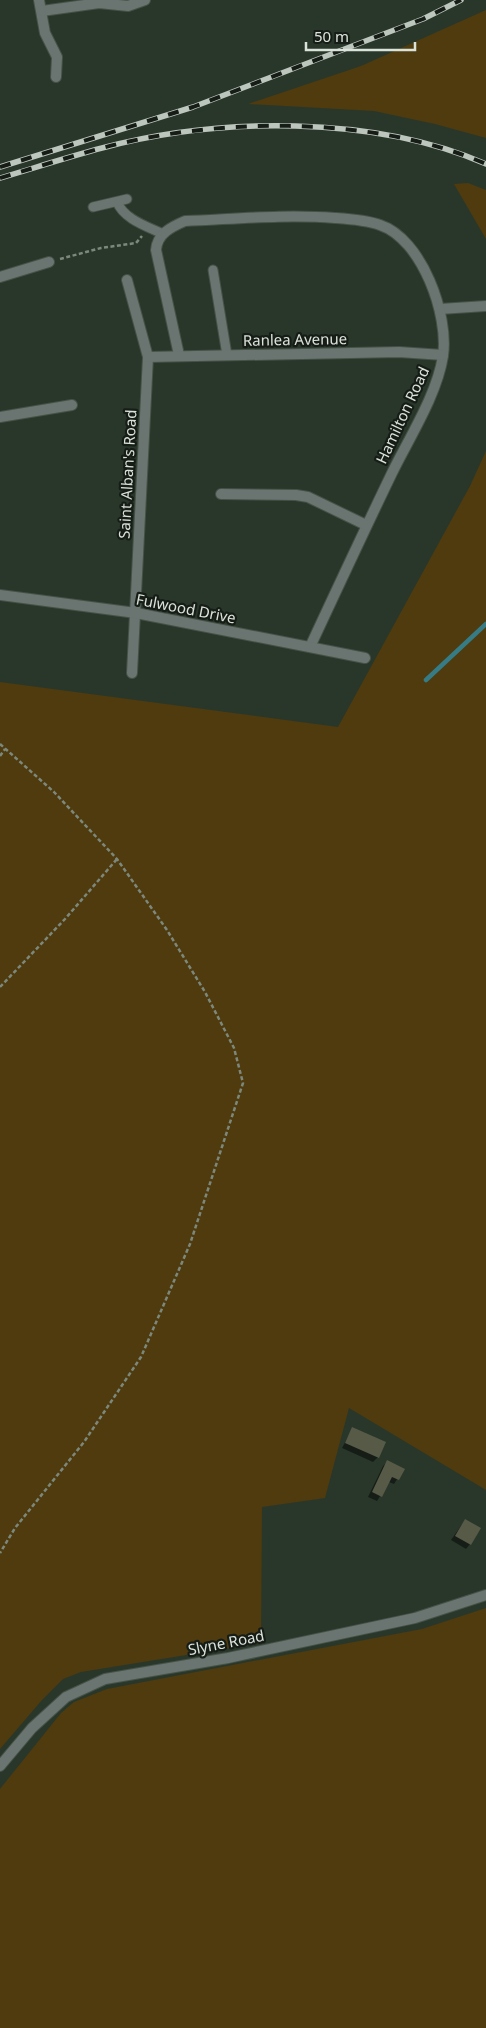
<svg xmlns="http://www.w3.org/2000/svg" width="486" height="2028" font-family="'Noto Sans',sans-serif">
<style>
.green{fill:#4f3b0e}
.shadow{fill:#0007}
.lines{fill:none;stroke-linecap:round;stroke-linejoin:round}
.stream{stroke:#357c86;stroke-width:4.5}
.building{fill:#575a47}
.service-casing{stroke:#455246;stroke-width:11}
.minor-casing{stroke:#455246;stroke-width:12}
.tertiary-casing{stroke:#455246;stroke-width:12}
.path{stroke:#7d887d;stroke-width:2.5;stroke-dasharray:4 2.5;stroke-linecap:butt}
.service{stroke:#6a7471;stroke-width:9}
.minor{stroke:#6a7471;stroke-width:10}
.tertiary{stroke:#6a7471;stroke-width:10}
.rail-casing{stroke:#bdc6bd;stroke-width:5.5}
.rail{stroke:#161c16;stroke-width:4;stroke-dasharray:11;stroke-linecap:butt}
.labels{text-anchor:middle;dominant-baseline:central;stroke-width:4.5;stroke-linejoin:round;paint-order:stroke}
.street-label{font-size:15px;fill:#dae2da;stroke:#161c16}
</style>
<rect width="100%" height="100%" fill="#29372a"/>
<g class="green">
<polygon points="486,10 486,138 435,124 374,111 248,104 361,66"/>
<polygon points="468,183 486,190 486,239 454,184"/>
<polygon points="486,451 486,1490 349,1408 325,1498 262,1507 261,1643 81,1672 63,1679 42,1700 0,1749 0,682 338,727 470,486"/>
<polygon points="486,1608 486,2028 0,2028 0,1789 61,1713 74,1702 107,1689 422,1629"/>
</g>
<g class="shadow">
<polygon points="353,1428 378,1457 373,1462 342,1448"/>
<polygon points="387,1462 403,1470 394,1484 389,1482 377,1501 368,1497 383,1466"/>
<polygon points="465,1520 470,1544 466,1549 451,1540"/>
</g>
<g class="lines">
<polyline class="stream" points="426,680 486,624"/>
</g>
<g class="building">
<polygon points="352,1427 386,1442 379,1458 345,1443"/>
<polygon points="387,1460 405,1469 399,1480 392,1477 382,1497 372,1492"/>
<polygon points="465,1519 481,1528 471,1545 455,1536"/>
</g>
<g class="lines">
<defs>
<g id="service">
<path d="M117 202C124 219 146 226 163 234"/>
<polyline points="93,207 127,199"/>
<polyline points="213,270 227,355"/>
</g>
<g id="minor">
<polyline points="39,0 45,33 57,57 56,77"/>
<polyline points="42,11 99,3 128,6 145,0"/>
<polyline points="0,277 49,262"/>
<polyline points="127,280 148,357 132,673"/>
<polyline points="440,309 486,306"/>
<path d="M179 355 156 250C157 234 171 227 185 221 235 219 285 214 335 218 350 219 366 220 380 225 422 239 449 315 443 356 437 395 409 438 392 473 364 531 337 589 310 647"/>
<polyline points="148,357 399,352 443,355"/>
<polyline points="0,417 72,405"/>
<polyline points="221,494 296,495 308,497 366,525"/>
<polyline points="0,595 136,613 365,658"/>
</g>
<polyline id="tertiary" points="0,1766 32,1728 66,1697 105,1679 228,1658 415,1618 486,1595"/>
</defs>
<use href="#service" class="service-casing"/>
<use href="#minor" class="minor-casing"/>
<use href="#tertiary" class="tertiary-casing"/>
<g class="path">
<polyline points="60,259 101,248 136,243 142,236"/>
<polyline points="0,744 54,792 117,859 167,930 205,992 234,1048 243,1083 190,1244 141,1357 84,1442 15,1528 0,1553"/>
<polyline points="0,756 5,749"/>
<polyline points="0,987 65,919 117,859"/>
</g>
<use href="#service" class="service"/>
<use href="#minor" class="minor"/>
<use href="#tertiary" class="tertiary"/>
<defs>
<g id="rail">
<polyline points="0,167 193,107 423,19 461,0"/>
<path d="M0 178C34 168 68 157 102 148 218 117 374 115 486 164"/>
</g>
</defs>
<use href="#rail" class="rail-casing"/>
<use href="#rail" class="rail"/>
</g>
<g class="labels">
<g class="street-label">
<text transform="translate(295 339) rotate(-1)">Ranlea Avenue</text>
<text transform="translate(402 415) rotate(-65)">Hamilton Road</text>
<text transform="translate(127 474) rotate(-87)">Saint Alban's Road</text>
<text transform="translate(186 608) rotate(11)">Fulwood Drive</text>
<text transform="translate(226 1642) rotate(-11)">Slyne Road</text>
</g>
</g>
<path d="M306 42v8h109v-8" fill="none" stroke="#dae2da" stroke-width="2.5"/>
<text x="314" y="42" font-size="15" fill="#dae2da" stroke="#161c16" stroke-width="4" paint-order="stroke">50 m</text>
</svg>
